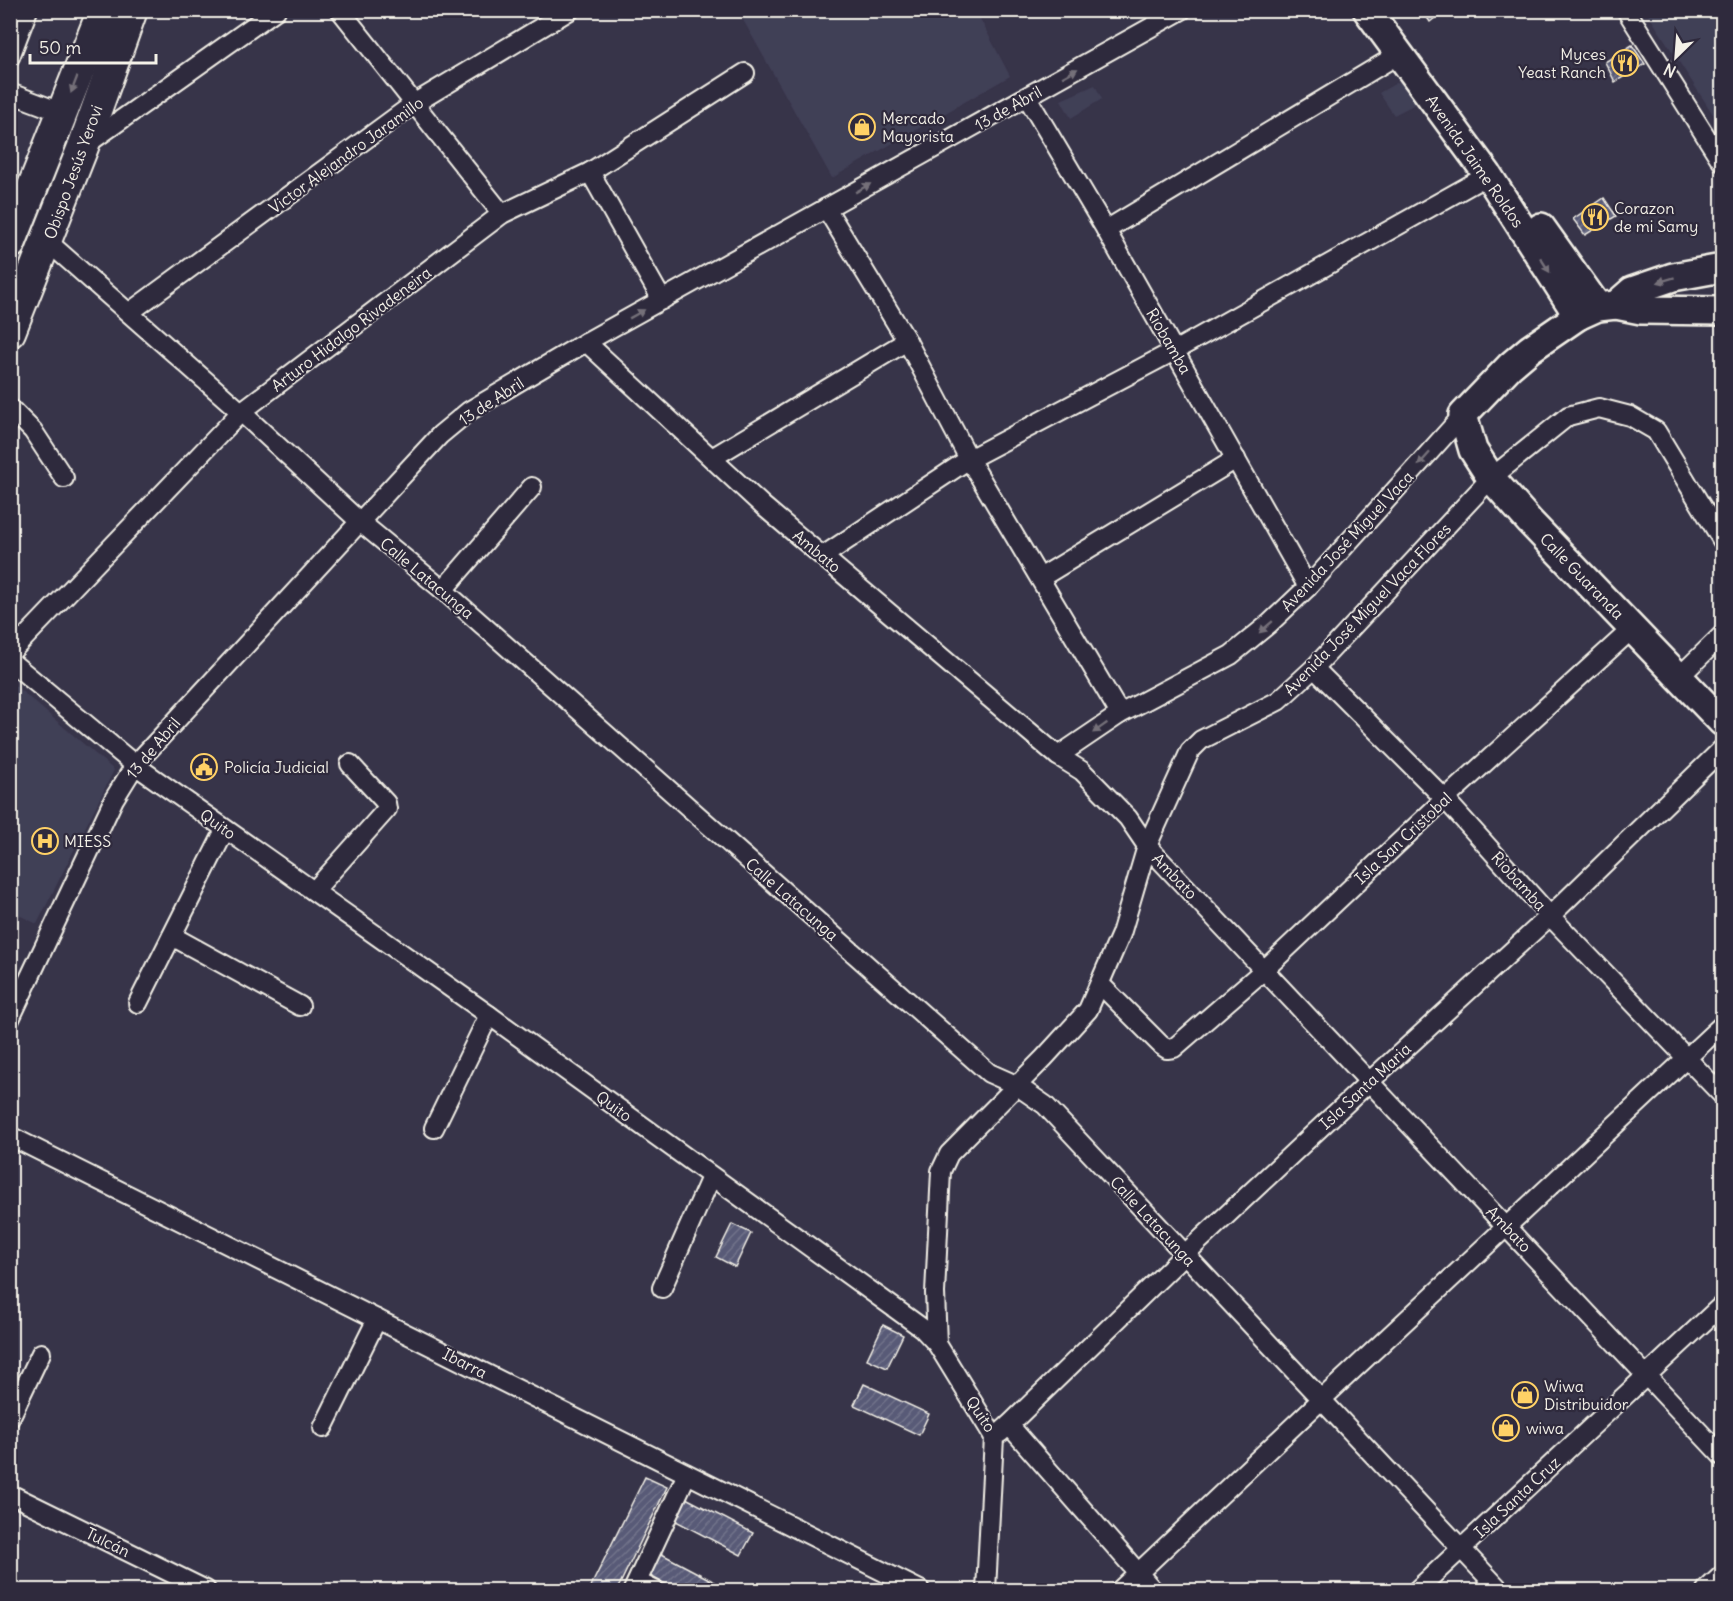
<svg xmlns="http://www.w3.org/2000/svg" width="1733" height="1601" font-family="Delius,sans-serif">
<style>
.built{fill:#413f57}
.building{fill:url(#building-hatch);stroke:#f4f1e8;stroke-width:1.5}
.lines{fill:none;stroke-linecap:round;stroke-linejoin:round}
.street-casing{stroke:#f4f1e8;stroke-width:22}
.secondary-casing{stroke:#f4f1e8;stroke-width:32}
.primary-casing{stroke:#f4f1e8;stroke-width:34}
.street{stroke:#2f2a3d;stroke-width:18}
.secondary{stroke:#2f2a3d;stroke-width:27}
.primary{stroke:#2f2a3d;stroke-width:30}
.oneway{fill:#747079}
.labels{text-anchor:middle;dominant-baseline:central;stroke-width:4.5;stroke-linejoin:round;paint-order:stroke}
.poi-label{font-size:16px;fill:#f4f1e8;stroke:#2f2a3d;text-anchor:start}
.street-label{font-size:16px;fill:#f4f1e8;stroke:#2f2a3d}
</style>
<defs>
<pattern id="building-hatch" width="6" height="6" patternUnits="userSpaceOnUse" patternTransform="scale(1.5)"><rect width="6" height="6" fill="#585a77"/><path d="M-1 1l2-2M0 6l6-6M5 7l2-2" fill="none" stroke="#71728a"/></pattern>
</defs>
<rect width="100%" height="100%" fill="#373449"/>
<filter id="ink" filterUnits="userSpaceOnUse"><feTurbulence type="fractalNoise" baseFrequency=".0167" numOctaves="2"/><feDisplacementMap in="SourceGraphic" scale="12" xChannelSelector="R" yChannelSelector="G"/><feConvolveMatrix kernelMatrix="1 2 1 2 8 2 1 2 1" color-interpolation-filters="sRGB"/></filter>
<g filter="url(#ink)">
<g class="built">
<polygon points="738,11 976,11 1010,76 832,178"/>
<polygon points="1646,11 1722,11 1722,128"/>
<polygon points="1405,78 1421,101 1394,115 1379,93"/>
<polygon points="1095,85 1102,99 1071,118 1061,100"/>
<polygon points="11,682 114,770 37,924 11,911"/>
</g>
<g class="building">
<polygon points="1422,10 1445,10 1430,22"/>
<polygon points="1632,45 1645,64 1615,82 1605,62"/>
<polygon points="1604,198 1616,216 1585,235 1573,219"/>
<polygon points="732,1224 751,1233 735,1267 716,1257"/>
<polygon points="883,1325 903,1335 887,1368 867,1359"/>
<polygon points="864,1384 929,1414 919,1435 854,1405"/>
<polygon points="645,1477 667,1487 617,1590 589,1590"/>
<polygon points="684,1497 753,1533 741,1555 672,1519"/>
<polygon points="658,1552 726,1588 724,1590 677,1590 646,1574"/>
</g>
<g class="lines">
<defs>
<g id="street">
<polyline points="340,10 502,214"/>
<polyline points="1626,10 1722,162"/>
<polyline points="10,57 28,10"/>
<polyline points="10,93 63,113"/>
<polyline points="1027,97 1106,230 1308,587"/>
<polyline points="84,146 276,10"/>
<polyline points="590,172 662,300"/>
<polyline points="826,208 907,341 969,459 1120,714"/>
<polyline points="1106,230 1399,54"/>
<polyline points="47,241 241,412 359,521 443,590 989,1073 1016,1085 1045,1105 1500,1590"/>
<polyline points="130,312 415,103 570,10"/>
<polyline points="586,342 763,506 1058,756 1082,771 1128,818 1147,846 1722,1456"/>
<polyline points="10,408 33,431 64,478"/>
<polyline points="712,458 907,341"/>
<polyline points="823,556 969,459 1174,351 1488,175"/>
<polyline points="1040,578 1236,459"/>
<polyline points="443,590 532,487"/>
<polyline points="10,653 241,412 502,214 590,172 745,73"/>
<polyline points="10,661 135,765 489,1015 922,1328 937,1344 994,1437"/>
<polyline points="1314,668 1445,799 1550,916 1722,1095"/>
<polyline points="1678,678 1722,635"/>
<polyline points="1058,756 1120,714 1231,655 1270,623 1308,587 1463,415"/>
<polyline points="314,891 387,809 386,803 350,764"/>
<polyline points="172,936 300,1006"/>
<polyline points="1100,984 1161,1045 1167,1049 1174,1048 1264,970 1445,799 1632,629"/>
<polyline points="138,1003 225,830"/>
<polyline points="10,1019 114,799 135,765 440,435 469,411 586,342 1182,10"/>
<polyline points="434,1128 489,1015"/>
<polyline points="10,1136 920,1590"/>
<polyline points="662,1288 711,1177"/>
<polyline points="937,1344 935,1293 941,1171 949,1154 1044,1058 1088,1010 1121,934 1147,846 1190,751 1201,740 1278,701 1314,668 1491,478 1568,416 1599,408 1630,416 1656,431 1722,540"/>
<polyline points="10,1418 41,1353"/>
<polyline points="1009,1425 1184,1255 1369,1082 1550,916 1722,749"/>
<polyline points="323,1428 377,1319"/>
<polyline points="1000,1433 1009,1425 1153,1590"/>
<polyline points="10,1494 206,1590"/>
<polyline points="638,1582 654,1590"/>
<polyline points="633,1590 687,1474"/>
<polyline points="986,1590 994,1437"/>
<polyline points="1120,1590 1322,1399 1722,1025"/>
<polyline points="1417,1590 1722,1305"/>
<polyline points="1706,1590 1722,1575"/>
</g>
<g id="secondary">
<polyline points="1367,10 1488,175 1578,316"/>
<polyline points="1541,227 1598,307"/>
<polyline points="1616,305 1632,291 1673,277 1722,268"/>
<polyline points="1722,311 1641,310 1616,305 1598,307 1578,316 1530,349 1510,366 1463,415 1473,450 1491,478 1530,522 1722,722"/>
</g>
<g id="primary">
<polyline points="10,244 103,10"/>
<polyline points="10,332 83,147 132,10"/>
</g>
</defs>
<use href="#street" class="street-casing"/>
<use href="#secondary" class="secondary-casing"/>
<use href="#primary" class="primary-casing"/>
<use href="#street" class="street"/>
<use href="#secondary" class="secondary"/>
<use href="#primary" class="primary"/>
</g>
<defs><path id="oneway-solid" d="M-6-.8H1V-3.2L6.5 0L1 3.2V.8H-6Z" transform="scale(1.5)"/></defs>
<g class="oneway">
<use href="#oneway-solid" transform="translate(1070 73) rotate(-29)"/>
<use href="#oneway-solid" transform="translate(74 85) rotate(111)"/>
<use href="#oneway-solid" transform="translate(863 188) rotate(-29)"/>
<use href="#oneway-solid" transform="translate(1545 265) rotate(57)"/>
<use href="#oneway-solid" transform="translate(1666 280) rotate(163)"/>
<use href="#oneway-solid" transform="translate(637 314) rotate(-29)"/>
<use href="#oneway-solid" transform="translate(1424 459) rotate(132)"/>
<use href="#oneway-solid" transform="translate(1266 627) rotate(139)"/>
<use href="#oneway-solid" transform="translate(1100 728) rotate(145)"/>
</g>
</g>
<defs>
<symbol id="restaurant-ring" viewBox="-11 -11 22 22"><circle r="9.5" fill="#2f2a3d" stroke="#ffd166" stroke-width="1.5"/><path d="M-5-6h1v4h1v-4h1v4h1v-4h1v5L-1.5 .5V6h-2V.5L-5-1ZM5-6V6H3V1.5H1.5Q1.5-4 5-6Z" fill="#ffd166"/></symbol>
<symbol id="shop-ring" viewBox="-11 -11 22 22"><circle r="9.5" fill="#2f2a3d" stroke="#ffd166" stroke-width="1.5"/><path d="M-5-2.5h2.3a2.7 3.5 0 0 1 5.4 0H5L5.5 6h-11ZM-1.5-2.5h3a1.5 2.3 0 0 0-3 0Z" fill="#ffd166"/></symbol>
<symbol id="civic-ring" viewBox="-11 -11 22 22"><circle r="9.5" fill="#2f2a3d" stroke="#ffd166" stroke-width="1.5"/><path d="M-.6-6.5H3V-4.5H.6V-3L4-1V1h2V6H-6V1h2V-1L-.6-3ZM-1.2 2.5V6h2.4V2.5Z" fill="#ffd166"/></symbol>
<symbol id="hospital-ring" viewBox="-11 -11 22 22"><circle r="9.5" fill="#2f2a3d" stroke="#ffd166" stroke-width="1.5"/><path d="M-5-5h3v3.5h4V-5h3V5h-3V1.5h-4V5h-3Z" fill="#ffd166"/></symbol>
</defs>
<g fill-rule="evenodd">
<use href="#restaurant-ring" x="1610" y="48" width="30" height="30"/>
<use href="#shop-ring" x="847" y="112" width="30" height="30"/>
<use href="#restaurant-ring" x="1580" y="202" width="30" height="30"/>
<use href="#civic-ring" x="189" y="752" width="30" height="30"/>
<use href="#hospital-ring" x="30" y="826" width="30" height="30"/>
<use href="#shop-ring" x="1510" y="1380" width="30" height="30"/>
<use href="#shop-ring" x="1491" y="1413" width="30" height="30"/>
</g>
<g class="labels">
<g class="poi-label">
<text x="1606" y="54" text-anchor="end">Myces<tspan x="1606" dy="18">Yeast Ranch</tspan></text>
<text x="882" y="118">Mercado<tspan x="882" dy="18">Mayorista</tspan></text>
<text x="1614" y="208">Corazon<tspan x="1614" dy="18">de mi Samy</tspan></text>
<text x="224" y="767">Policía Judicial</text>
<text x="64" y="841">MIESS</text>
<text x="1544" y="1386">Wiwa<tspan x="1544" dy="18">Distribuidor</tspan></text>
<text x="1526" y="1428">wiwa</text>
</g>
<g class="street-label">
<text transform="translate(1008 108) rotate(-29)">13 de Abril</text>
<text transform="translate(346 155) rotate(-36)">Victor Alejandro Jaramillo</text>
<text transform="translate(1475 161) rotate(55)">Avenida Jaime Roldos</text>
<text transform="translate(73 172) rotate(-70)">Obispo Jesús Yerovi</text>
<text transform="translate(351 329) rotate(-37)">Arturo Hidalgo Rivadeneira</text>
<text transform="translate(1169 341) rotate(60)">Riobamba</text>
<text transform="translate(491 401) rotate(-33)">13 de Abril</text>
<text transform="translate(1347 541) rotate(-47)">Avenida José Miguel Vaca</text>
<text transform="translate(817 551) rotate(40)">Ambato</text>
<text transform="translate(1582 576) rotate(46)">Calle Guaranda</text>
<text transform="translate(427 578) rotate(40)">Calle Latacunga</text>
<text transform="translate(1367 609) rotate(-46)">Avenida José Miguel Vaca Flores</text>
<text transform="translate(153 748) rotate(-50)">13 de Abril</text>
<text transform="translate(218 824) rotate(35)">Quito</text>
<text transform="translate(1403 838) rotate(-43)">Isla San Cristobal</text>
<text transform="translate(1175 876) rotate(46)">Ambato</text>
<text transform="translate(1519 881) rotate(48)">Riobamba</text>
<text transform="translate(792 899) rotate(41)">Calle Latacunga</text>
<text transform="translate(1365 1086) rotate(-43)">Isla Santa Maria</text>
<text transform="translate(614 1106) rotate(36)">Quito</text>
<text transform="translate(1153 1221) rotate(47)">Calle Latacunga</text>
<text transform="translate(1509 1229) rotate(46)">Ambato</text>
<text transform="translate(465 1363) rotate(27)">Ibarra</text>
<text transform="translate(981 1414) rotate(56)">Quito</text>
<text transform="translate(1517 1497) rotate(-43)">Isla Santa Cruz</text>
<text transform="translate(108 1542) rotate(26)">Tulcán</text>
</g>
</g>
<rect width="1733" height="1601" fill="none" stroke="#2f2a3d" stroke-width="36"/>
<rect x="18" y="18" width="1697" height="1565" fill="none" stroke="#f4f1e8" stroke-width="2" filter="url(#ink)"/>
<g transform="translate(1676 57) rotate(205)" stroke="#2f2a3d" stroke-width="4.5" paint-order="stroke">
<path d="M0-4.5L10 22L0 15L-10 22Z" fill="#f4f1e8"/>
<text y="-9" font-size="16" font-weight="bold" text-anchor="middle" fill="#f4f1e8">N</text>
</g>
<path d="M30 54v9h126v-9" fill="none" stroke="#f4f1e8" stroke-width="3"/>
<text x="39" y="54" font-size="18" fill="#f4f1e8" stroke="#2f2a3d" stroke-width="4.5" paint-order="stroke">50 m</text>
</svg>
